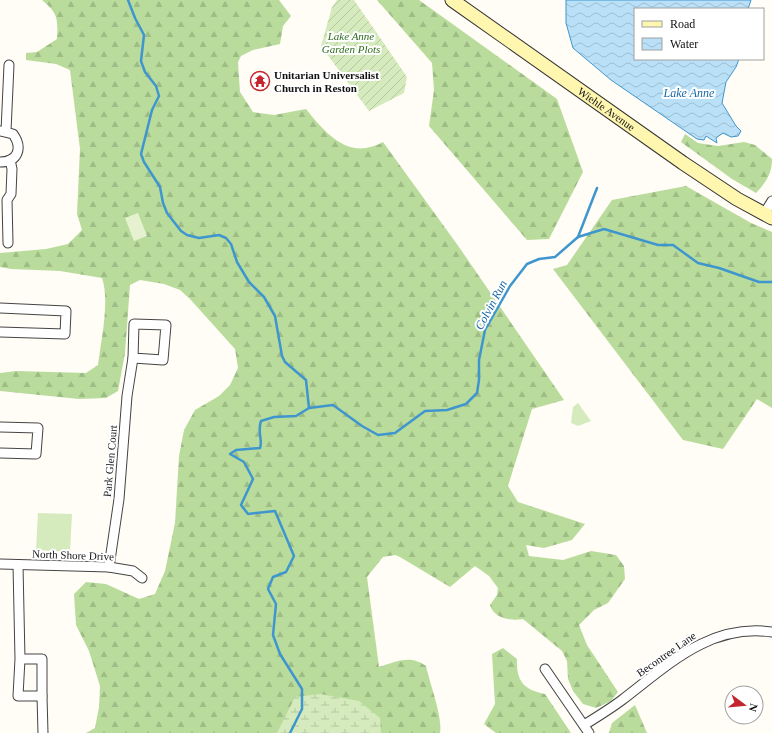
<svg xmlns="http://www.w3.org/2000/svg" width="772" height="733" font-family="'Times New Roman',serif">
<style>
.forest{fill:url(#forest-firs)}
.wetland{fill:url(#wetland-marsh)}
.park{fill:#d5ebbd}
.garden{fill:url(#garden-furrows)}
.pitch{fill:#e6f2cf}
.water{fill:url(#water-waves);stroke:#3f96cf}
.lines{fill:none;stroke-linecap:round;stroke-linejoin:round}
.stream{stroke:#3f96cf;stroke-width:2.5}
.minor-casing{stroke:#444;stroke-width:11}
.secondary-casing{stroke:#333;stroke-width:15}
.minor{stroke:#fff;stroke-width:9}
.secondary{stroke:#fff6b0;stroke-width:13}
.labels{text-anchor:middle;dominant-baseline:central;stroke-width:4;stroke-linejoin:round;paint-order:stroke}
.park-label{font-size:11px;font-style:italic;fill:#2f6b1f;stroke:#fff}
.poi-label{font-size:11px;font-weight:bold;fill:#111;stroke:#fff;text-anchor:start}
.street-label{font-size:11px;fill:#111;stroke:#fff}
.water-label{font-size:12px;font-style:italic;fill:#1768a6;stroke:#fff}
</style>
<defs>
<pattern id="forest-firs" width="22" height="20" patternUnits="userSpaceOnUse"><rect width="22" height="20" fill="#b9dc9c"/><path d="M5 1l3.5 6h-7zM16 11l3.5 6h-7z" fill="#9ebc85"/></pattern>
<pattern id="wetland-marsh" width="20" height="14" patternUnits="userSpaceOnUse"><rect width="20" height="14" fill="#d5ebbd"/><path d="M1 5h8M5 5V1M11 12h8M15 12V8" fill="none" stroke="#b6c8a1"/></pattern>
<pattern id="garden-furrows" width="10" height="10" patternUnits="userSpaceOnUse"><rect width="10" height="10" fill="#d5ebbd"/><path d="M-1 1l2-2M0 10L10 0M9 11l2-2" fill="none" stroke="#b6c8a1"/></pattern>
<pattern id="water-waves" width="16" height="10" patternUnits="userSpaceOnUse"><rect width="16" height="10" fill="#b9e0f7"/><path d="M0 5q4-4 8 0t8 0" fill="none" stroke="#9ebfd3"/></pattern>
</defs>
<rect width="100%" height="100%" fill="#fffdf5"/>
<g class="forest">
<path d="M42 0H279L291 16 283 26 280 44 253 50 241 56 238 62 240 92 253 112 274 115 306 109C326 134 349 161 383 142L459 247 564 400 532 409 508 486 518 502 585 524 572 540 544 548 526 545 529 556 563 560 591 551 616 555 624 566 625 579 608 603 594 610 579 625 587 645 618 692 611 701 596 708 583 704 573 691 568 679 567 661 562 651 523 619C511 621 494 619 490 605L497 595 498 588 489 576 475 566 450 587 400 557 395 555 383 557 367 577 379 667C395 662 410 654 426 666 430 684 443 718 440 733H86L95 728 99 707 100 686 89 651 76 625 74 594 86 582 106 584 139 599 155 594 165 571 175 523 179 456 184 430 195 410 219 396 230 385 238 368 235 349 190 299 180 290 164 284 140 280 130 285 125 353 118 391 106 398 79 399 0 391V373L16 371 86 373 98 365C101 340 110 301 102 278L60 271 11 269 0 267V253L46 249 68 244 82 230 77 214 80 149 70 70 56 64 26 60V53L37 52 57 39C58 19 58 13 42 0Z"/>
<polygon points="377,0 419,0 557,99 583,172 549,239 527,240 429,126 434,90 432,63"/>
<path d="M685 134 698 143 718 146 744 142 755 145 772 159C772 174 766 182 756 193L732 179 681 142Z"/>
<polygon points="686,186 751,223 772,232 772,408 757,399 723,449 683,440 553,269 567,265 612,200"/>
<path d="M503 648 517 659C516 681 524 690 545 694L571 733H496L484 724 495 704 492 654Z"/>
<polygon points="635,705 647,733 609,733 612,723"/>
</g>
<polygon class="wetland" points="320,694 359,701 380,718 381,733 277,733 295,697"/>
<g class="park">
<polygon points="578,403 591,421 578,426 571,423 573,407"/>
<polygon points="38,513 72,514 70,552 36,550"/>
</g>
<polygon class="garden" points="337,0 354,0 407,77 404,93 369,111 321,46 332,7"/>
<polygon class="pitch" points="138,213 147,236 134,241 125,218"/>
<polygon class="water" points="566,0 751,0 748,9 635,9 635,59 739,59 736,67 726,82 722,103 736,126 741,131 738,136 731,137 723,133 716,138 717,143 706,136 704,140 697,139 611,80 573,48 566,23"/>
<g class="lines">
<g class="stream">
<polyline points="128,0 135,18 144,35 141,61 145,72 156,86 159,96 152,110 141,154 144,162 160,187 163,203 167,213 181,231 187,235 199,238 219,235 226,238 231,244 237,262 249,282 264,297 275,316 282,356 285,362 306,380 309,408"/>
<polyline points="578,237 604,229 658,245 673,245 698,263 719,268 759,282 772,282"/>
<path d="M290 733 302 709V689L280 654 273 635 276 604 268 589 273 577 286 572 294 556 275 511 248 514 241 505 253 479 244 462 230 454 236 450 260 448C263 440 257 432 261 421L274 417 296 416 309 408 333 405 362 426 378 435 395 433 425 411 447 410 466 404 477 393 479 380V360L485 330 510 286 527 264 539 259 555 257 578 237 597 188"/>
</g>
<defs>
<g id="minor">
<polyline points="6,131 9,65"/>
<path d="M0 162C18 162 23 148 13 134L1 131"/>
<polyline points="764,214 772,201"/>
<polyline points="8,243 7,200 11,194 12,169 10,160"/>
<polyline points="0,308 66,311 65,334 0,332"/>
<polygon points="134,324 166,325 163,360 133,358"/>
<polyline points="0,427 38,428 36,454 0,453"/>
<polyline points="0,564 109,567 133,571 142,578"/>
<polyline points="18,565 20,659 18,696 42,696 42,659 20,659"/>
<polyline points="109,567 119,499 127,396 133,358"/>
<polyline points="545,669 589,733"/>
<polyline points="42,696 43,733"/>
<path d="M584 725C597 717 610 709 622 700 668 665 710 623 772 632"/>
</g>
<g id="secondary">
<path id="s1" d="M452 0 683 163 737 199 772 218"/>
</g>
</defs>
<use href="#minor" class="minor-casing"/>
<use href="#secondary" class="secondary-casing"/>
<use href="#minor" class="minor"/>
<use href="#secondary" class="secondary"/>
</g>
<defs>
<symbol id="temple-ring" viewBox="-11 -11 22 22"><circle r="9.5" fill="#fff" stroke="#c4262e" stroke-width="1.5"/><path d="M0-6L5-2H3V0L6.5 2.5H4V6H1.5V3h-3V6H-4V2.5H-6.5L-3 0V-2H-5Z" fill="#c4262e"/></symbol>
</defs>
<g fill-rule="evenodd">
<use href="#temple-ring" x="249" y="70" width="22" height="22"/>
</g>
<g class="labels">
<g class="park-label">
<text x="351" y="36">Lake Anne<tspan x="351" dy="13">Garden Plots</tspan></text>
</g>
<g class="poi-label">
<text x="274" y="75">Unitarian Universalist<tspan x="274" dy="13">Church in Reston</tspan></text>
</g>
<g class="street-label">
<text stroke="none"><textPath href="#s1" startOffset="189">Wiehle Avenue</textPath></text>
<text transform="translate(110 461) rotate(-85)">Park Glen Court</text>
<text transform="translate(73 555) rotate(2)">North Shore Drive</text>
<text transform="translate(666 654) rotate(-35)">Becontree Lane</text>
</g>
<g class="water-label">
<text x="689" y="93">Lake Anne</text>
<text transform="translate(491 305) rotate(-62)">Colvin Run</text>
</g>
</g>
<rect x="634" y="8" width="130" height="52" fill="#ffffff" stroke="#a0a0a0"/>
<rect x="642" y="21" width="20" height="6" fill="#fff6b0" stroke="#a0a0a0"/>
<text x="670" y="28" font-size="12" fill="#111111">Road</text>
<rect x="642" y="38" width="20" height="12" fill="url(#water-waves)" stroke="#a0a0a0"/>
<text x="670" y="48" font-size="12" fill="#111111">Water</text>
<g transform="translate(744 705) rotate(106)"><circle r="19" fill="#ffffff" stroke="#a0a0a0"/>
<path d="M0-3L7 15L0 10L-7 15Z" fill="#c4262e"/>
<text y="-6" font-size="11" font-weight="bold" text-anchor="middle" fill="#111111">N</text>
</g>
</svg>
